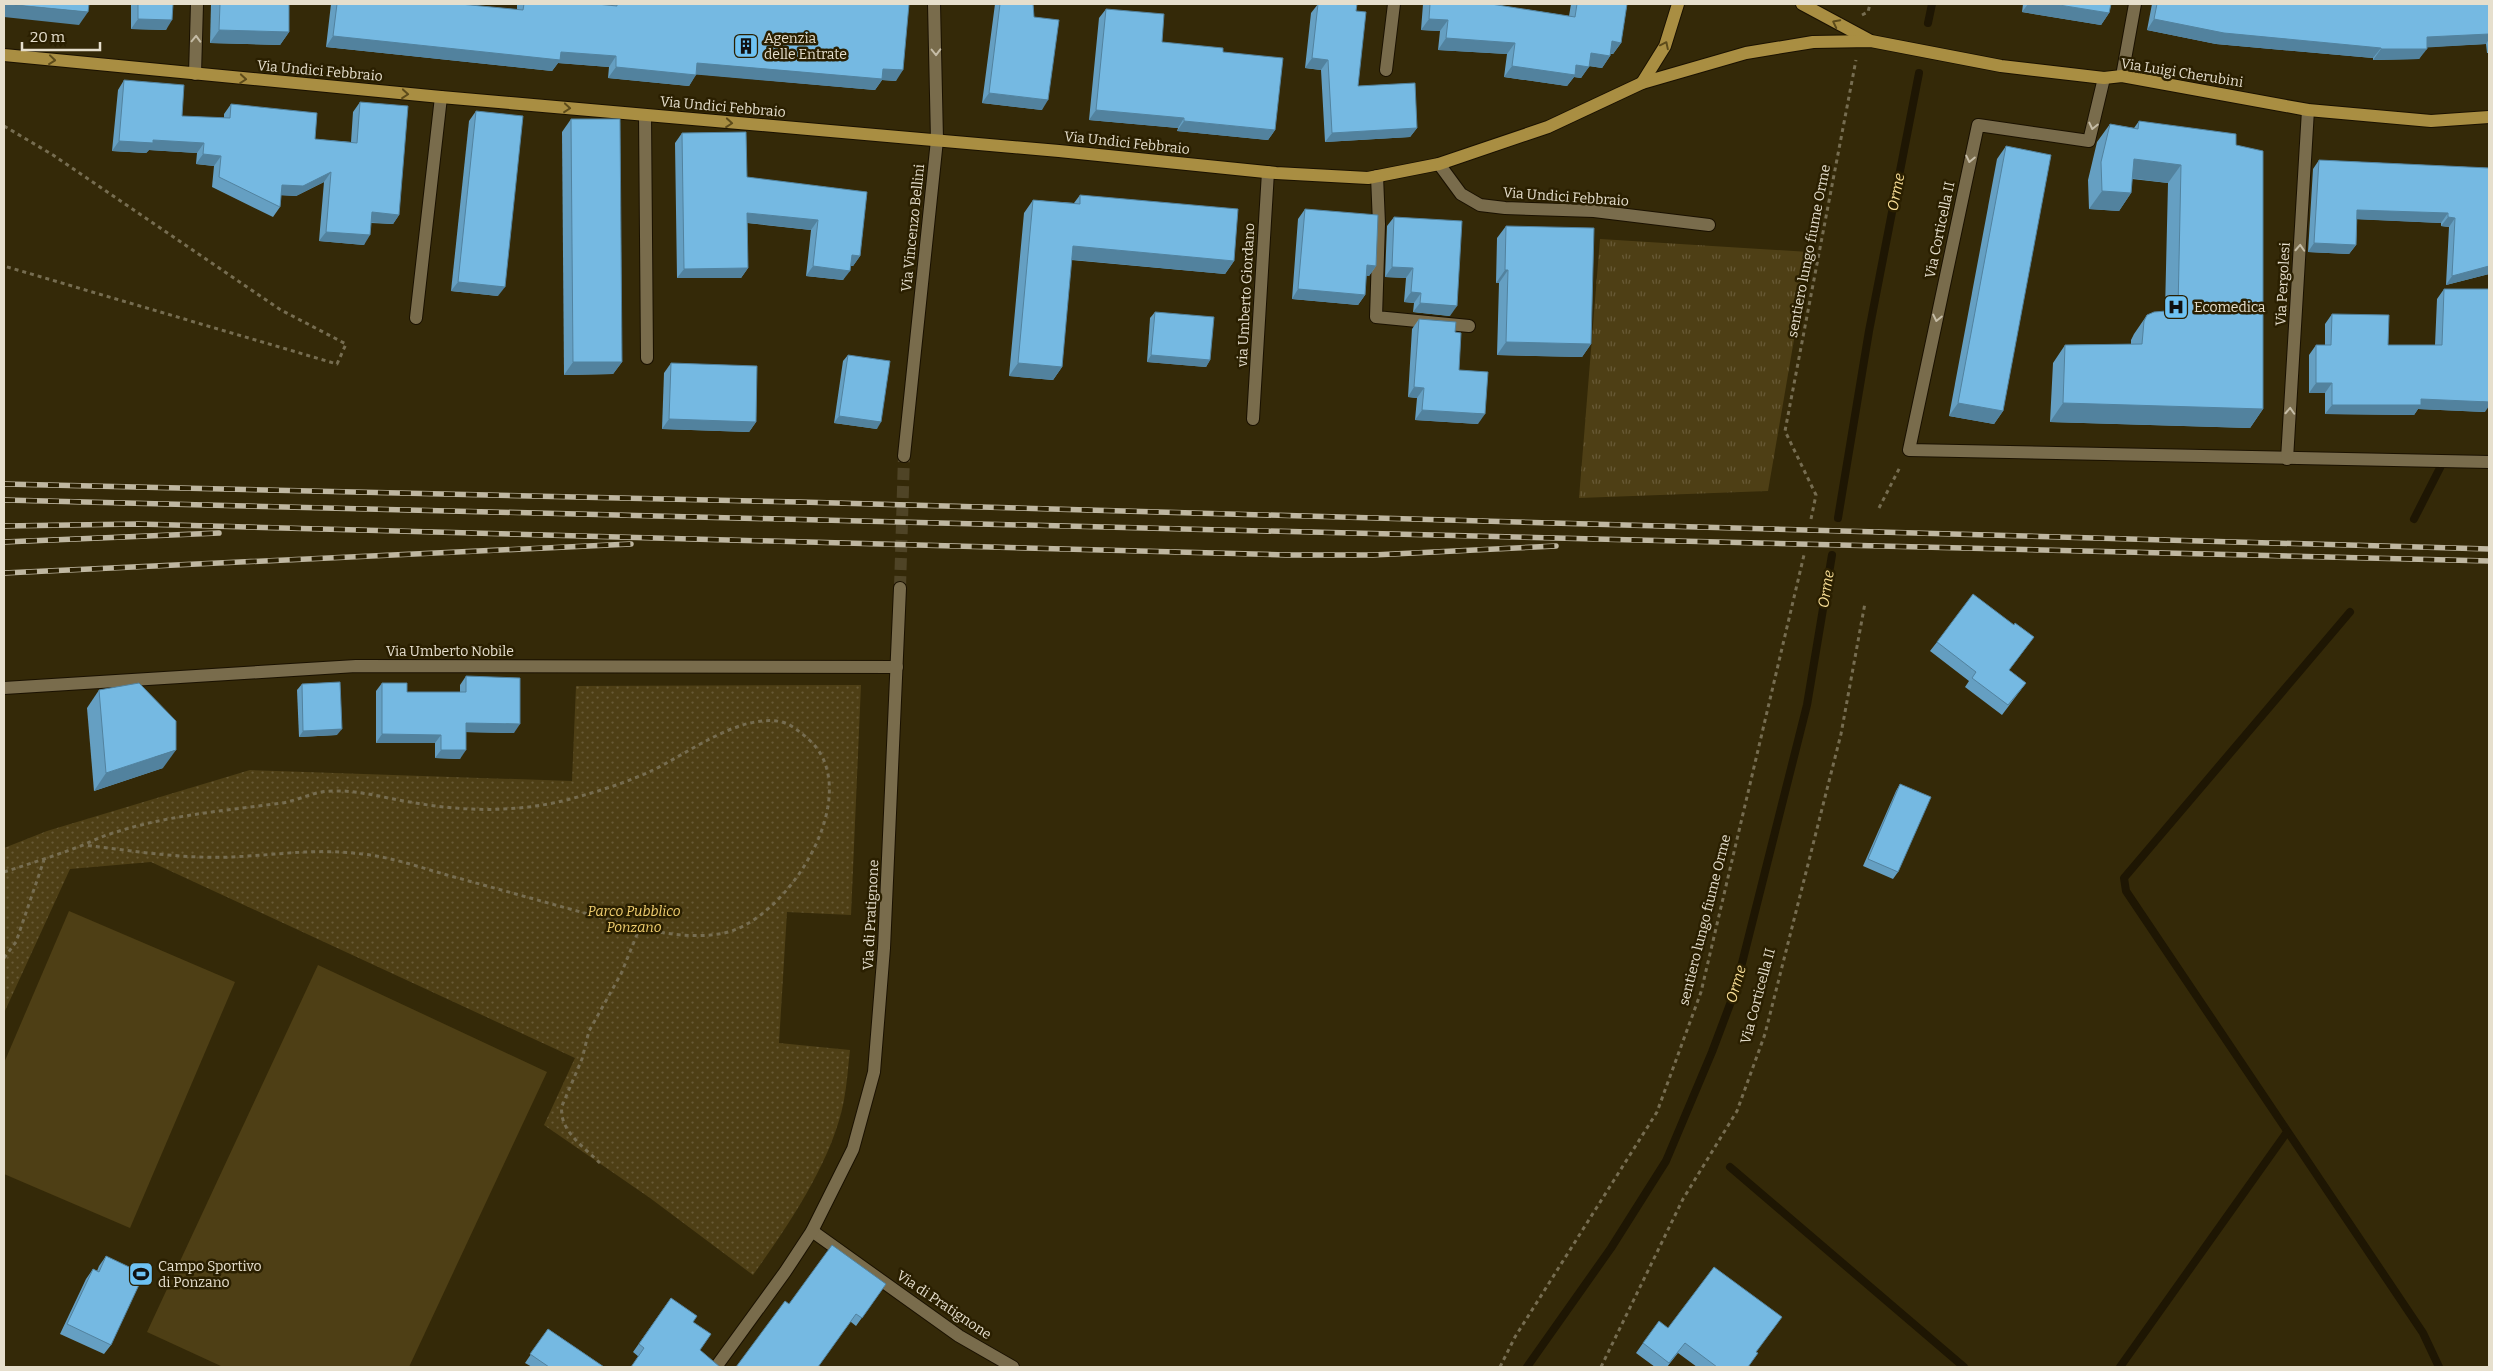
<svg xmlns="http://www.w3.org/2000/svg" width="2493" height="1371" font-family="Bitter,serif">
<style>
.grass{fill:url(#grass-tufts)}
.park{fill:url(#park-dots)}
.garden{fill:#4e3f15}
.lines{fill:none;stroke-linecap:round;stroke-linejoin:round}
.stream{stroke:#1e1603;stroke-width:8}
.minor-tunnel{stroke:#4f4426;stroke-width:12;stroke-dasharray:12 6;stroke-linecap:butt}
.minor-casing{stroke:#1a1100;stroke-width:14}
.major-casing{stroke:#1a1100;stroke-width:14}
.path{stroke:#766d51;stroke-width:3;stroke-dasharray:4 4;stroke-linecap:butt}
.minor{stroke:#796c4c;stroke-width:12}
.major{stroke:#a98e42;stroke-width:12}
.rail-casing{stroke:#bfb7a1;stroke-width:5.5}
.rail{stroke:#2a1f00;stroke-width:4;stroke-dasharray:11;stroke-linecap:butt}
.wall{fill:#659fc2}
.shaded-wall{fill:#52829e}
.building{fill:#75b9e2;stroke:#52829e}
.oneway{stroke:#5d4b1a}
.oneway2{stroke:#c5bca6}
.labels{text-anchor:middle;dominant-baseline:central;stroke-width:5;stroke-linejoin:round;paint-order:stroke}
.poi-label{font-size:14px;fill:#e6dfcd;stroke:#2a1f00;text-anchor:start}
.street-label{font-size:14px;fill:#e6dfcd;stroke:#2a1f00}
.park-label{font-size:14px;font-style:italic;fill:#f0ce6f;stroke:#2a1f00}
.water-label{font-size:15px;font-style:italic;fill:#fadf96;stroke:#2a1f00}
</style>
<defs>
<pattern id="grass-tufts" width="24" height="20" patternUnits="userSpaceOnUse" patternTransform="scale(1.25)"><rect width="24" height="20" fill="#4e3f15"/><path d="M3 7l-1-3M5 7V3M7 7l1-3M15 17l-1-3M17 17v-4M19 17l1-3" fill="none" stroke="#685a36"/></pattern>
<pattern id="park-dots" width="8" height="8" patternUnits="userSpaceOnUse" patternTransform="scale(1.25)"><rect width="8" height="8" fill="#4e3f15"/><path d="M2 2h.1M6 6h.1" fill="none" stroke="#685a36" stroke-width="1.8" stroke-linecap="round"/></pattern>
</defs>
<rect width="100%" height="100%" fill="#342908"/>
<polygon class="grass" points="1600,239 1809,252 1768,491 1579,498"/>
<path class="park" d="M861 685 851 915 787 912 779 1043 850 1050C848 1067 847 1084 844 1100 833 1160 788 1226 753 1275L650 1198 544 1125 575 1058 151 862 70 869 4 1013V848L47 831 250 770 572 781 576 686Z"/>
<g class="garden">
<polygon points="69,911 235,982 130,1228 4,1174 4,1063"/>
<polygon points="318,965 547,1072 409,1367 223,1367 147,1332"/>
</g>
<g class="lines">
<g class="stream">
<polyline points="1928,23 1932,4"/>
<polyline points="1838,518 1869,331 1919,73"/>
<polyline points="2414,519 2443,462"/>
<polyline points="2350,612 2124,878 2126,891 2423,1333 2439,1367"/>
<polyline points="1730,1167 1964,1367"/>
<polyline points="1527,1367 1611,1248 1666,1161 1712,1052 1735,991 1807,705 1832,555"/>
<polyline points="2120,1367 2287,1132"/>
</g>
<polyline class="minor-tunnel" points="900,588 904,456"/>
<defs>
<g id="minor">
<polyline points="1386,70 1394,4"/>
<polyline points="195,74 197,4"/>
<polyline points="2122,76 2135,4"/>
<polyline points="2104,78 2089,141 1978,125 1909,450 2489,462"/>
<polyline points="645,115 647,358"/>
<polyline points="1439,164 1461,194 1480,205 1505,208 1594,211 1709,225"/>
<polyline points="1377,176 1379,224 1376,317 1469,326"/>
<polyline points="416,318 441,97"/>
<polyline points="1253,419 1268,172"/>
<polyline points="904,456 937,140 934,4"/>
<polyline points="2287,459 2308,110"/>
<polyline points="4,688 356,666 897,667"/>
<polyline points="812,1231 959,1336 1013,1367"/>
<polyline points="716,1367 785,1272 812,1231 853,1149 874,1072 884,948 900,588"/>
</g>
<g id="major">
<polyline points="1802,4 1869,40"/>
<polyline points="4,55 441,97 1059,151 1276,173 1368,178 1439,164 1548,127 1642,83 1746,53 1813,42 1871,41 2001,66 2104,78 2122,76 2308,110 2431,121 2489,117"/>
<polyline points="1642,83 1665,46 1678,4"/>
</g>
</defs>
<use href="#minor" class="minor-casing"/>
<use href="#major" class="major-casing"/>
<g class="path">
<polyline points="1862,15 1868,12 1870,4"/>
<polyline points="4,126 53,155 281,310 346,344 337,364 4,266"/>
<polyline points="1879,508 1900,467"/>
<polyline points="1811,519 1816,495 1785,431 1856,60"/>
<path d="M4 872C29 864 54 856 78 847 89 843 99 837 110 834 166 815 224 811 282 803 300 800 314 791 333 791 359 790 384 798 410 802 465 812 520 813 574 798 599 791 625 783 649 772 686 755 735 716 777 721 788 722 798 730 807 738 870 790 787 925 719 934 679 940 637 928 599 917 548 903 498 889 447 875 419 867 391 857 362 854 318 848 276 855 232 857 183 859 132 851 84 845"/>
<polyline points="4,958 16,942 44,860"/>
<path d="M600 1163C585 1148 558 1130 562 1106L582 1059 589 1031 621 974 640 927"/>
<polyline points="1500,1367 1515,1337 1657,1112 1701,992 1804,555"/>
<polyline points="1601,1367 1683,1199 1737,1111 1765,1034 1841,734 1865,603"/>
</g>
<use href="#minor" class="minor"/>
<use href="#major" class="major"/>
<defs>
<g id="rail">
<polyline points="4,484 800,502 2489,549"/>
<polyline points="4,500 2489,561"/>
<polyline points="4,526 138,524 1286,555 1373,555 1556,546"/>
<polyline points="4,542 219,533"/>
<polyline points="4,573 631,544"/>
</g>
</defs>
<use href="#rail" class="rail-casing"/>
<use href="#rail" class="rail"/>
</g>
<g class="wall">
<polygon points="131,4 173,4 166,30 131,29"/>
<polygon points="211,4 289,4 289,32 280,45 210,43"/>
<polygon points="331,4 460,4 517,10 517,4 597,4 610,5 610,4 909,4 896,81 882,80 875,90 696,74 689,86 608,78 609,67 558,63 552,71 326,47"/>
<polygon points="995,4 1033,4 1034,17 1042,110 982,103"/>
<polygon points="1318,4 1356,11 1358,86 1417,128 1410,137 1325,142 1321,70 1305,68 1311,13"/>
<polygon points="1423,4 1491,4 1569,16 1571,4 1627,4 1621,43 1613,54 1610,54 1610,56 1602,68 1589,66 1581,78 1574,77 1567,86 1504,77 1507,54 1438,50 1440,31 1421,30"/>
<polygon points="2023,4 2111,4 2109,13 2101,25 2022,12"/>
<polygon points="2152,4 2489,4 2489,53 2487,53 2486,44 2427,47 2419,59 2373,60 2373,58 2216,44 2147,30"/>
<polygon points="1106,9 1162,42 1223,52 1275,130 1268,140 1177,131 1178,128 1089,120 1099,18"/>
<polygon points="124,80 182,116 224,118 224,114 231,104 315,139 351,142 353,112 360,102 399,215 393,224 371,223 364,245 319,241 324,182 296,196 281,195 280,207 273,217 212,187 214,166 196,164 197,153 149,150 146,153 112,151 118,90"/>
<polygon points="476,111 498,296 451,291 469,121"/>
<polygon points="571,119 622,362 613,374 564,375 562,132"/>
<polygon points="2139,121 2236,145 2263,409 2250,428 2050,422 2053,363 2065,345 2131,344 2131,340 2134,334 2147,315 2165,311 2168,183 2132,179 2131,193 2119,211 2089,209 2088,180 2097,142 2110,124 2134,128"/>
<polygon points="682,133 747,177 867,192 860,256 853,266 850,266 843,280 806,276 811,230 747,223 748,268 741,278 677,278 675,143"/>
<polygon points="2006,146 2003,411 1994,424 1949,416 1997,159"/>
<polygon points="2319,160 2489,168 2489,274 2446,285 2449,227 2441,226 2441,223 2357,219 2356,245 2349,254 2308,252 2313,169"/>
<polygon points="1080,195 1234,261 1225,274 1071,260 1062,367 1053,380 1009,376 1024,213 1033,200 1074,203"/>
<polygon points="1305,209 1376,266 1369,276 1366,275 1365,295 1358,305 1292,299 1298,219"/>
<polygon points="1394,217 1450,316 1413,312 1414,303 1404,302 1406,278 1385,277 1387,226"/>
<polygon points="1506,226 1591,344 1582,357 1497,355 1499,283 1496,283 1497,238"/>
<polygon points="2444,289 2485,412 2418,409 2414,415 2325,414 2325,393 2309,393 2309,355 2316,345 2325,345 2325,324 2332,314 2388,345 2435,345 2437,299"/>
<polygon points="1155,312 1210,360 1206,367 1147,362 1150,318"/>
<polygon points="1419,319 1455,332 1459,370 1478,424 1415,420 1417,398 1408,397 1412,329"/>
<polygon points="848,355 877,429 834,423 843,361"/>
<polygon points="671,363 756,422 749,432 662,429 664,373"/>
<polygon points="2014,625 2034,637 2009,670 2026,683 2002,715 1965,687 1969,681 1930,651 1937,642"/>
<polygon points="466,676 514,733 466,732 460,759 435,758 435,743 376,743 376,691 382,683 407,692 460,692 460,685"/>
<polygon points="302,684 337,735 299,737 297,690"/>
<polygon points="99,690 163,768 94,791 87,708"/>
<polygon points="1900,784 1898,872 1893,879 1863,866 1896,791"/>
<polygon points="106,1256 111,1345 104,1354 60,1334 86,1279 93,1269 97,1271 99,1266"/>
<polygon points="886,1284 856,1326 851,1322 789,1304"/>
<polygon points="671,1298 693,1322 700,1350 717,1366 639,1357 633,1352"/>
<polygon points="1668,1328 1756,1352 1748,1367 1697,1367 1678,1353 1667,1367 1655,1367 1636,1353 1643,1343"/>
<polygon points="548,1329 604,1367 532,1367 525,1363"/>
</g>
<g class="shaded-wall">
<polygon points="4,4 88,12 79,25 4,17"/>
<polygon points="2028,4 2053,4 2109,13 2101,25 2022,12"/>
<polygon points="138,19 172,20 166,30 131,29"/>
<polygon points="1429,19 1448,20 1440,31 1421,30"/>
<polygon points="2154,19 2381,48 2373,58 2216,44 2147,30"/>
<polygon points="219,30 289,32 280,45 210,43"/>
<polygon points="2489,34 2489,39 2486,44 2419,48 2427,37"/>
<polygon points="333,36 616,56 609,67 558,63 552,71 326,47"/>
<polygon points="1446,38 1515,43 1507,54 1438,50"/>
<polygon points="1612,41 1621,43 1613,54 1605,52"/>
<polygon points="2381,49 2427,49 2419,59 2373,60"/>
<polygon points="1591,53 1610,56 1602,68 1583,65"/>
<polygon points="1312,58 1328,60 1321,70 1305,68"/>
<polygon points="697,63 883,69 903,70 896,81 882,80 875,90 690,74"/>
<polygon points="1576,65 1589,67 1581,78 1574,77 1567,86 1504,77 1512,66"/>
<polygon points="616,67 696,75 689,86 608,78"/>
<polygon points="989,93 1048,100 1042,110 982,103"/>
<polygon points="1096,110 1184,118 1178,128 1089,120"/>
<polygon points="1184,121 1275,130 1268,140 1177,131"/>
<polygon points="1417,128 1410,137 1325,142 1332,133"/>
<polygon points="153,140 204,143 197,153 149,150 146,153 112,151 119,141"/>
<polygon points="203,154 221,156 214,166 196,164"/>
<polygon points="2134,159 2181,165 2168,183 2121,177"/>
<polygon points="331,172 324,182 296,196 275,195 282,185"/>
<polygon points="2102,191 2131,193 2119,211 2089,209"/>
<polygon points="2357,210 2448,213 2441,223 2351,219"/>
<polygon points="372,212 399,215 393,224 365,222"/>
<polygon points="747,213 818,220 811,230 740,222"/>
<polygon points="2448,217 2455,218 2449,227 2441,226"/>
<polygon points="326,232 370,235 364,245 319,241"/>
<polygon points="2314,243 2356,245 2349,254 2308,252"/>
<polygon points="1073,246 1234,261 1225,274 1064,259"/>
<polygon points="852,255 860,256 853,266 845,265"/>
<polygon points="1367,265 1376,266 1369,276 1360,275"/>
<polygon points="813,266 850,271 843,280 806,276"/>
<polygon points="2489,266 2489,274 2446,285 2452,276"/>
<polygon points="1392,267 1413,268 1406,278 1385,277"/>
<polygon points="748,268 741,278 677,278 684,269"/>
<polygon points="1505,270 1508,270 1499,283 1496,283"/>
<polygon points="458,282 505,287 498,296 451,291"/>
<polygon points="1298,289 1365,295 1358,305 1292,299"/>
<polygon points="1411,292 1421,293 1414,303 1404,302"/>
<polygon points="1420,303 1457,306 1450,316 1413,312"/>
<polygon points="1506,342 1591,344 1582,357 1497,355"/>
<polygon points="1151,355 1210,360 1206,367 1147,362"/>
<polygon points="573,362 622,362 613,374 564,375"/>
<polygon points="1018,363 1062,367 1053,380 1009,376"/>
<polygon points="2316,383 2332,383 2325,393 2309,393"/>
<polygon points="1414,387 1424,388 1417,398 1408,397"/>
<polygon points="2421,399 2489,402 2489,406 2485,412 2418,409 2414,415 2325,414 2332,405"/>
<polygon points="1958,403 2003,411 1994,424 1949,416"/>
<polygon points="2063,403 2263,409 2250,428 2050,422"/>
<polygon points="1422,410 1485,414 1478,424 1415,420"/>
<polygon points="839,416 881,422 877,429 834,423"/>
<polygon points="669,419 756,422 749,432 662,429"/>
<polygon points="466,723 520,724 514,733 460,732"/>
<polygon points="342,729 337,735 299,737 303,731"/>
<polygon points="382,734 441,735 435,743 376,743"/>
<polygon points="176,750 163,768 94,791 106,773"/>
<polygon points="441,750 466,750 460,759 435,758"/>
</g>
<g class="building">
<polygon points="5,4 89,4 88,12"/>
<polygon points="138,4 173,4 172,20 138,19"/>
<polygon points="220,4 289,4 289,32 219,30"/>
<polygon points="337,4 460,4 523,10 524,4 597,4 617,6 617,4 909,4 903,70 883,69 882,79 697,63 696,75 616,67 616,56 561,52 560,60 333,36"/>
<polygon points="1000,4 1033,4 1034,17 1059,20 1048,100 989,93"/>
<polygon points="1318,4 1357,4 1356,11 1366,12 1358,86 1415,83 1417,128 1332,133 1328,60 1312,58"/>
<polygon points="1430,4 1491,4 1575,17 1577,4 1627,4 1621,43 1612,41 1610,56 1591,53 1589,67 1576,65 1575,75 1512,66 1515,43 1446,38 1448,20 1429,19"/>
<polygon points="2053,4 2111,4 2109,13"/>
<polygon points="2157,4 2489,4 2489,34 2427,37 2427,49 2381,49 2381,48 2224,33 2154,19"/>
<polygon points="1106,9 1164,14 1162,42 1223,48 1223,52 1283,58 1275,130 1184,121 1184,118 1096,110"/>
<polygon points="124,80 184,85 182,116 230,118 231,104 317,113 315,139 357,143 360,102 408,106 399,215 372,212 370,235 326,232 331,172 303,186 282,185 280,207 219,177 221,156 203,154 204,143 153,140 153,143 119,141"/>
<polygon points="476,111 523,116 505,287 458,282"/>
<polygon points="571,119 620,119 622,362 573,362"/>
<polygon points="2139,121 2236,134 2236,145 2263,151 2263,409 2063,403 2065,345 2142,344 2144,321 2147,315 2154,312 2178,310 2181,165 2134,159 2131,193 2102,191 2101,162 2110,124 2138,129"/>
<polygon points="746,132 747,177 867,192 860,256 852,255 850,271 813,266 818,220 747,213 748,268 684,269 682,133"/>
<polygon points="2006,146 2051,155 2003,411 1958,403"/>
<polygon points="2319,160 2489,168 2489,266 2452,276 2455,218 2448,217 2448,213 2357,210 2356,245 2314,243"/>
<polygon points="1080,195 1238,209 1234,261 1073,246 1062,367 1018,363 1033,200 1080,204"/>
<polygon points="1305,209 1378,215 1376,266 1367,265 1365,295 1298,289"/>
<polygon points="1394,217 1462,221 1457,306 1420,303 1421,293 1411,292 1413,268 1392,267"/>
<polygon points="1506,226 1594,228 1591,344 1506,342 1508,270 1505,270"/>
<polygon points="2444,289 2489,289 2489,402 2421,399 2421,405 2332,405 2332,383 2316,383 2316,345 2331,345 2332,314 2389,315 2388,345 2442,345"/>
<polygon points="1155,312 1214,317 1210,360 1151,355"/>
<polygon points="1419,319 1456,322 1455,332 1461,333 1459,370 1488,372 1485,414 1422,410 1424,388 1414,387"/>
<polygon points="848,355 890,361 881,422 839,416"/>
<polygon points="671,363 757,366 756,422 669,419"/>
<polygon points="1973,594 2014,625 2015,623 2034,637 2009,670 2026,683 2008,705 1972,678 1976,672 1937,642"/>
<polygon points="466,676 520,678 520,724 466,723 466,750 441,750 441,735 382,734 382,683 407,683 407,692 466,692"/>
<polygon points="340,682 342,729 303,731 302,684"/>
<polygon points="139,683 176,721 176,750 106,773 99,690"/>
<polygon points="1900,784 1931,797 1898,872 1868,859"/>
<polygon points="832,1245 886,1284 862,1318 856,1314 818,1367 736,1367 785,1301 789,1304"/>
<polygon points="106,1256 144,1274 111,1345 67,1324 93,1269 99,1272"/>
<polygon points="1714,1267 1782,1317 1756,1352 1758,1353 1748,1367 1736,1367 1735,1366 1734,1367 1717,1367 1685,1343 1669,1363 1643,1343 1659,1321 1668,1328"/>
<polygon points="671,1298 697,1316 693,1322 711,1334 700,1350 720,1367 631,1367 644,1348 639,1344"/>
<polygon points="548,1329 604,1367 549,1367 530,1354"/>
</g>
<defs><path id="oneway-chevron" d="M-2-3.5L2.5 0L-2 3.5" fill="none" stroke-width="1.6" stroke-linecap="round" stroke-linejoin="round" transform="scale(1.25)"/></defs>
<g class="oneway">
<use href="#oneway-chevron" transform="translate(1836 23) rotate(-153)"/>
<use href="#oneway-chevron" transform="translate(1665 45) rotate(-64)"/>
<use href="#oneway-chevron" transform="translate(52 60) rotate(6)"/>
<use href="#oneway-chevron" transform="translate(243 79) rotate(5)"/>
<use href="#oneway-chevron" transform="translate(405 94) rotate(5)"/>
<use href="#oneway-chevron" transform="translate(567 108) rotate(5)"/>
<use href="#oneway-chevron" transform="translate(729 123) rotate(5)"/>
</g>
<g class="oneway2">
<use href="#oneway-chevron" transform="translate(196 39) rotate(-88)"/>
<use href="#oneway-chevron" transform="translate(936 52) rotate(89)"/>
<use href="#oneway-chevron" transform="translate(2093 126) rotate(103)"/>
<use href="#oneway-chevron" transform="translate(1970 159) rotate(102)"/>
<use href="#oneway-chevron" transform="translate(2300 248) rotate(-87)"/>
<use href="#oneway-chevron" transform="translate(1937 318) rotate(102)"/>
<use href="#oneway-chevron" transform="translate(2290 411) rotate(-87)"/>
</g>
<defs>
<symbol id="building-square" viewBox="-11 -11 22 22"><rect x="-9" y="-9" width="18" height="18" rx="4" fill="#6ec2f3" stroke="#2a1f00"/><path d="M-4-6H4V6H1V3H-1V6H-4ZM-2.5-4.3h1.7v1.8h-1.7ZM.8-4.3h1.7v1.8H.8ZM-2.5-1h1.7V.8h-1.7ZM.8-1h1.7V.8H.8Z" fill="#111"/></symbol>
<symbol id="hospital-square" viewBox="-11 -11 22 22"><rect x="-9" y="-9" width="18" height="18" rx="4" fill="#6ec2f3" stroke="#2a1f00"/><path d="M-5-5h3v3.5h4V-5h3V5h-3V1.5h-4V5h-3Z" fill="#111"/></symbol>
<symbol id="stadium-square" viewBox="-11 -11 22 22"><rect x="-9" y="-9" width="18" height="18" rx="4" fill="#6ec2f3" stroke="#2a1f00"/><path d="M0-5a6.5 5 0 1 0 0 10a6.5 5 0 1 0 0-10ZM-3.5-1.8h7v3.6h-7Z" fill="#111"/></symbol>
</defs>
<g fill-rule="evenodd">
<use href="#building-square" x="732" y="32" width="28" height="28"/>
<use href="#hospital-square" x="2162" y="293" width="28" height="28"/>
<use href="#stadium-square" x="127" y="1260" width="28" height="28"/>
</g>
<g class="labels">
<g class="poi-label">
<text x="764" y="38">Agenzia<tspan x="764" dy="16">delle Entrate</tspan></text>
<text x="2194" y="307">Ecomedica</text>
<text x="158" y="1266">Campo Sportivo<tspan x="158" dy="16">di Ponzano</tspan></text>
</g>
<g class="street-label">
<text transform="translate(320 71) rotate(5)">Via Undici Febbraio</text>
<text transform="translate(2182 73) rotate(9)">Via Luigi Cherubini</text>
<text transform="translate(723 107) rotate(5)">Via Undici Febbraio</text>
<text transform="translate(1127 143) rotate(6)">Via Undici Febbraio</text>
<text transform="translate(1566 197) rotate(4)">Via Undici Febbraio</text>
<text transform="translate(913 228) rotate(-84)">Via Vincenzo Bellini</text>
<text transform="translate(1940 230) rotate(-78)">Via Corticella II</text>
<text transform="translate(1809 251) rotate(-79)">sentiero lungo fiume Orme</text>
<text transform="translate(2283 284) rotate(-87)">Via Pergolesi</text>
<text transform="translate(1246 295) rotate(-87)">via Umberto Giordano</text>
<text x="450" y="651">Via Umberto Nobile</text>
<text transform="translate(871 915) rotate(-87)">Via di Pratignone</text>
<text transform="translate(1705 920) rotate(-76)">sentiero lungo fiume Orme</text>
<text transform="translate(1758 996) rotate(-75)">Via Corticella II</text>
<text transform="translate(944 1305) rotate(34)">Via di Pratignone</text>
</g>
<g class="park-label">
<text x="634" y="911">Parco Pubblico<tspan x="634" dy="16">Ponzano</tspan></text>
</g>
<g class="water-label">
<text transform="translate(1896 192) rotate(-79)">Orme</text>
<text transform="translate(1826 589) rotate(-81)">Orme</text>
<text transform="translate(1736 984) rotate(-74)">Orme</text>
</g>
</g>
<rect width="2493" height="1371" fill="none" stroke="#e6dfcd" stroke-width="10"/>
<path d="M22 42v8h78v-8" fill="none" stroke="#e6dfcd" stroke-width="2.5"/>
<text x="30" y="42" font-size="15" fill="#e6dfcd" stroke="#2a1f00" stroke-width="4" paint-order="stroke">20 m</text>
</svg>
